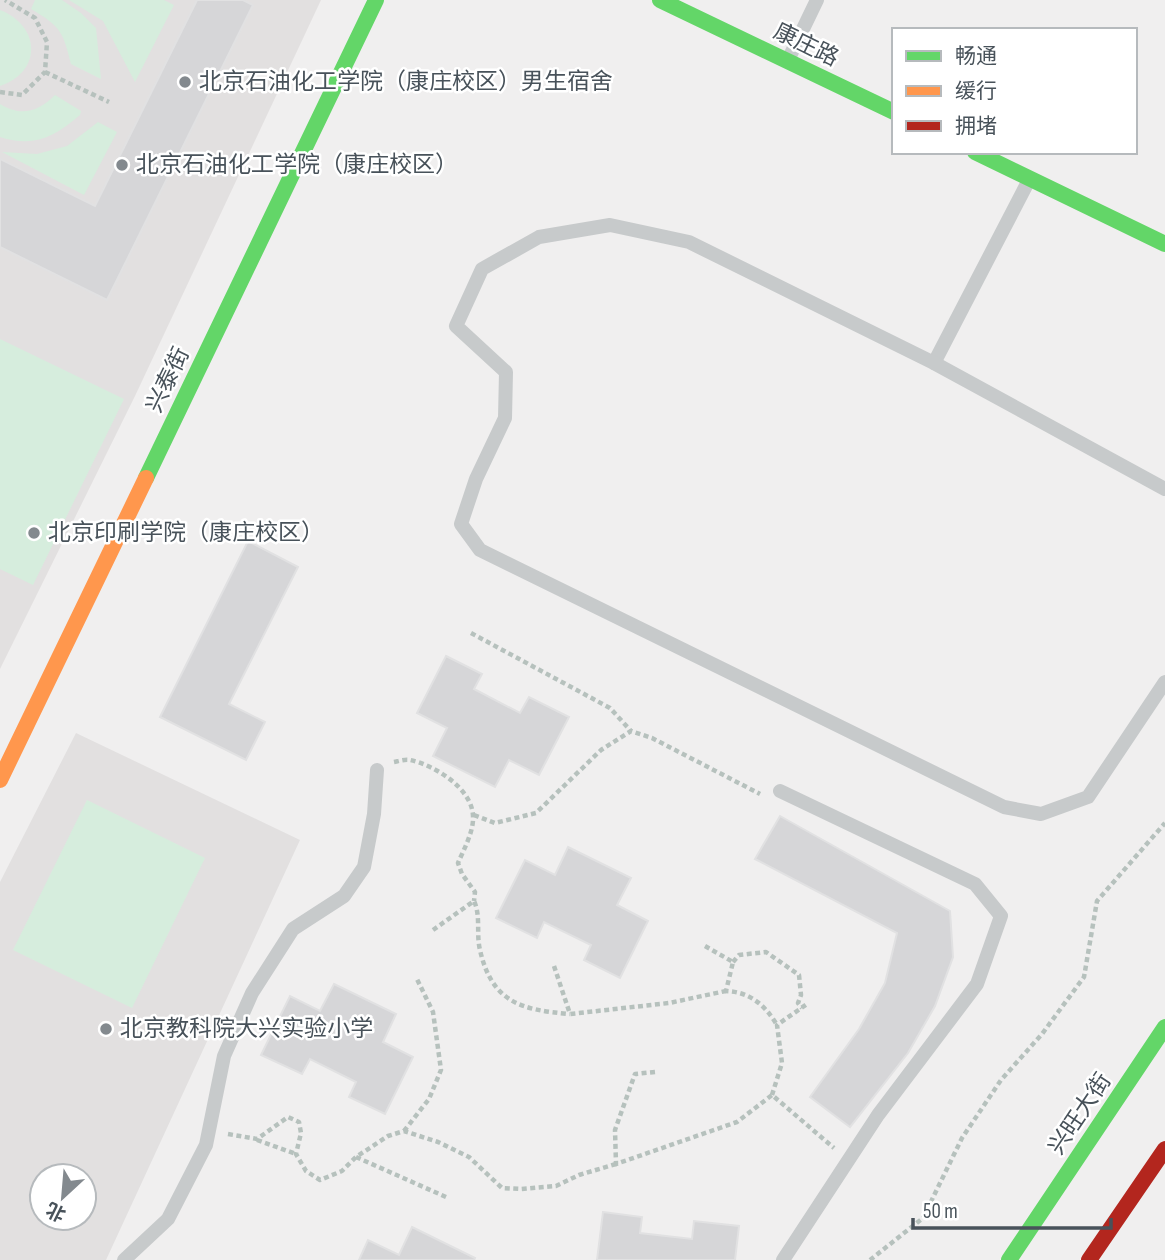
<svg xmlns="http://www.w3.org/2000/svg" width="1165" height="1260" font-family="'Sofia Sans Condensed','Noto Sans SC',sans-serif">
<style>
.education{fill:#e2e0e0;fill-rule:evenodd}
.green{fill:#d6eddd}
.building{fill:#d6d6d8;stroke:#e1e1e2;stroke-width:2}
.lines{fill:none;stroke-linecap:round;stroke-linejoin:round}
.path{stroke:#b6c1bd;stroke-width:4.5;stroke-dasharray:5 3.5;stroke-linecap:butt}
.lane{stroke:#c7cacb;stroke-width:14}
.fast{stroke:#63d668;stroke-width:16}
.slow{stroke:#ff974d;stroke-width:16}
.jam{stroke:#b3261e;stroke-width:16}
.poi-dot{fill:#83898e;stroke:#fff;stroke-width:2.5}
.labels{text-anchor:middle;dominant-baseline:central;stroke-width:5;stroke-linejoin:round;paint-order:stroke}
.street-label{font-size:23px;fill:#48525a;stroke:#fff}
.poi-label{font-size:23px;fill:#48525a;stroke:#fff;text-anchor:start}
</style>
<rect width="100%" height="100%" fill="#f0efef"/>
<g class="education">
<polygon points="0,0 321,0 135,396 0,669"/>
<path d="M76 733 300 840 106 1260H0V882ZM42 1176H84V1218H42Z"/>
</g>
<g class="green">
<path d="M35 0H62L81 13 96 28 101 79 71 64C63 31 60 26 31 9Z"/>
<polygon points="69,0 164,0 174,5 135,82 103,21"/>
<path d="M0 10C41 26 42 72 0 86Z"/>
<path d="M55 95 81 111 80 115C54 137 34 148 0 137V104C21 117 38 112 55 95Z"/>
<polygon points="98,122 117,132 84,195 2,152 37,154 67,146"/>
<polygon points="0,339 124,399 33,585 0,569"/>
<polygon points="87,800 205,858 132,1008 13,950"/>
</g>
<g class="building">
<polygon points="197,0 243,0 253,5 107,300 0,247 0,159 95,206"/>
<polygon points="248,541 298,567 229,704 265,722 246,760 160,717"/>
<polygon points="446,656 482,674 474,689 520,713 529,697 569,717 539,775 509,760 495,787 433,756 447,728 417,713"/>
<polygon points="780,816 950,911 953,957 935,1006 908,1053 850,1127 810,1097 859,1029 885,983 897,933 755,859"/>
<polygon points="568,847 631,878 617,905 648,921 620,978 584,960 591,945 544,922 537,938 496,918 525,860 555,875"/>
<polygon points="334,984 396,1014 383,1042 413,1057 385,1114 349,1097 356,1082 310,1059 302,1074 261,1055 290,996 320,1011"/>
<polygon points="603,1212 642,1217 640,1233 692,1239 694,1221 739,1226 735,1260 597,1260"/>
<polygon points="412,1227 475,1258 474,1260 359,1260 368,1240 399,1255"/>
</g>
<g class="lines">
<g class="path">
<polyline points="45,72 109,102"/>
<polyline points="0,92 22,95 45,72 47,42 35,18 5,0"/>
<polyline points="471,633 610,708 631,731"/>
<path d="M394 762C399 761 405 759 410 760 434 765 472 788 473 816 474 831 464 849 458 863L462 874 475 892 474 901"/>
<polyline points="474,815 495,823 536,813 601,750 631,731 652,738 760,794"/>
<path d="M433 930 474 901C481 916 476 934 480 950 492 1003 522 1010 570 1014"/>
<path d="M705 946 733 962 726 991C750 992 765 1005 777 1025"/>
<polyline points="733,962 739,955 766,952 799,975 801,995 798,1003 802,1008"/>
<polyline points="554,966 570,1014 669,1003 726,991"/>
<polyline points="655,1072 635,1074 615,1130 616,1164 737,1122 772,1095 834,1148"/>
<polyline points="772,1095 782,1063 777,1025 807,1004"/>
<polyline points="404,1131 429,1099 441,1070 433,1012 416,977"/>
<polyline points="228,1134 257,1139 288,1117 299,1122 301,1133 296,1154 306,1171 320,1180 342,1171 356,1157 388,1136 404,1131 438,1142 469,1157 502,1188 521,1189 556,1186 579,1175 616,1164"/>
<polyline points="257,1140 296,1154"/>
<polyline points="356,1157 446,1197"/>
<polyline points="870,1260 923,1218 962,1138 1001,1080 1042,1034 1084,977 1097,901 1165,823"/>
</g>
<g class="lane">
<polyline points="788,60 817,0"/>
<polyline points="934,363 1029,180"/>
<polyline points="1165,489 934,363 689,242 610,225 539,237 482,269 456,326 506,372 505,418 476,479 461,524 480,550 1004,807 1041,814 1088,797 1165,682"/>
<polyline points="780,791 975,884 1001,916 977,984 878,1115 783,1260"/>
<polyline points="124,1260 168,1219 206,1145 224,1056 252,993 293,929 344,896 364,867 374,814 377,770"/>
</g>
<g class="fast">
<polyline points="660,0 894,112"/>
<polyline points="975,152 1165,244"/>
<polyline points="146,478 376,0"/>
<polyline points="1009,1260 1165,1027"/>
</g>
<polyline class="slow" points="0,780 146,478"/>
<polyline class="jam" points="1089,1260 1165,1149"/>
</g>
<g class="poi-dot">
<circle cx="185" cy="82" r="7"/>
<circle cx="122" cy="165" r="7"/>
<circle cx="34" cy="533" r="7"/>
<circle cx="106" cy="1029" r="7"/>
</g>
<g class="labels">
<g class="street-label">
<text transform="translate(806 45) rotate(26)">康庄路</text>
<text transform="translate(168 380) rotate(-64)">兴泰街</text>
<text transform="translate(1080 1114) rotate(-56)">兴旺大街</text>
</g>
<g class="poi-label">
<text x="199" y="82">北京石油化工学院（康庄校区）男生宿舍</text>
<text x="136" y="165">北京石油化工学院（康庄校区）</text>
<text x="48" y="533">北京印刷学院（康庄校区）</text>
<text x="120" y="1029">北京教科院大兴实验小学</text>
</g>
</g>
<rect x="892" y="28" width="245" height="126" fill="#ffffff" stroke="#b6babd" stroke-width="2"/>
<rect x="906" y="51" width="35" height="10" fill="#63d668" stroke="#b6babd" stroke-width="2"/>
<text x="955" y="63" font-size="21" fill="#48525a">畅通</text>
<rect x="906" y="86" width="35" height="10" fill="#ff974d" stroke="#b6babd" stroke-width="2"/>
<text x="955" y="98" font-size="21" fill="#48525a">缓行</text>
<rect x="906" y="121" width="35" height="10" fill="#b3261e" stroke="#b6babd" stroke-width="2"/>
<text x="955" y="133" font-size="21" fill="#48525a">拥堵</text>
<g transform="translate(63 1197) rotate(206)"><circle r="33" fill="#ffffff" stroke="#b6babd" stroke-width="2"/>
<path d="M0-5L12 26L0 18L-12 26Z" fill="#83898e"/>
<text y="-10" font-size="19" font-weight="bold" text-anchor="middle" fill="#48525a">北</text>
</g>
<path d="M913 1218v10h198v-10" fill="none" stroke="#48525a" stroke-width="3.5"/>
<text x="923" y="1218" font-size="21" fill="#48525a" stroke="#ffffff" stroke-width="5" paint-order="stroke">50 m</text>
</svg>
